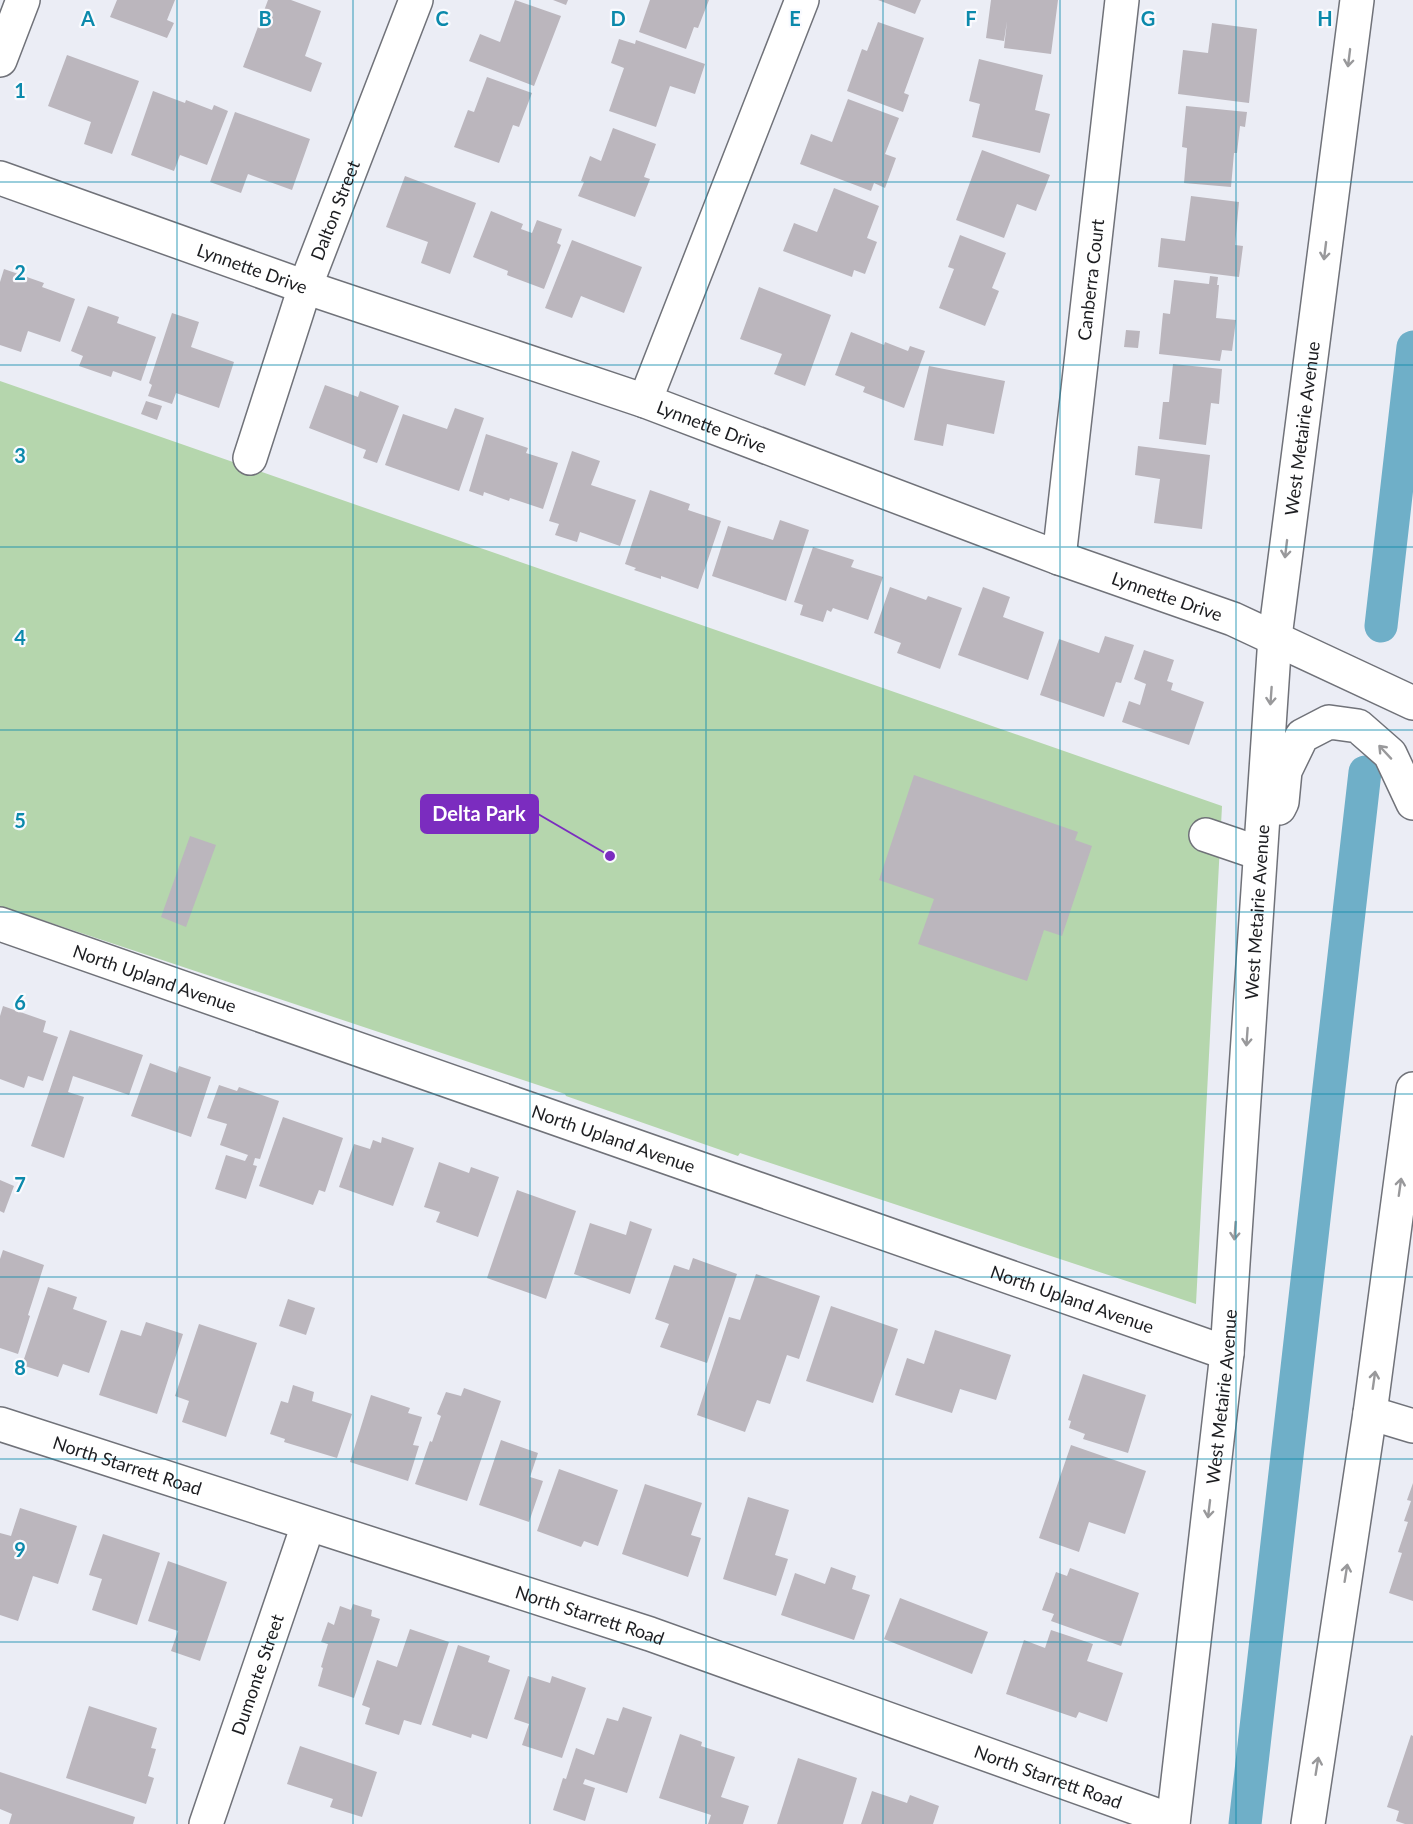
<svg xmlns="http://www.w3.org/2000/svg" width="1413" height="1824" font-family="Lato,sans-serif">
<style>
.green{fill:#b5d6ad}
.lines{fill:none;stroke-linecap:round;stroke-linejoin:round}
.canal{stroke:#6fafc8;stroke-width:33}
.building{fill:#bbb6bd}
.minor-casing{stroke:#707279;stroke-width:36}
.major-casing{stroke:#707279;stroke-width:36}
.minor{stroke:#fff;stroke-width:33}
.major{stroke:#fff;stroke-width:33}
.oneway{stroke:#99999b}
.grid{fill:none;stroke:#0b89ab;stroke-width:1.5;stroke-opacity:0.55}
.labels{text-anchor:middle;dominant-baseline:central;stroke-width:4.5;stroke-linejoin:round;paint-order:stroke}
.street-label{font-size:18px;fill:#1c1d20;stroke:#f9fafe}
.grid-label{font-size:20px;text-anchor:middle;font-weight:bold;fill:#0b89ab;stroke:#f9fafe;stroke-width:4.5;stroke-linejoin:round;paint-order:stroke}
.leader{fill:none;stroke:#7b2cbf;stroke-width:2}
.callout-dot{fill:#7b2cbf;stroke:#f9fafe;stroke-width:2}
.callout{fill:#7b2cbf;stroke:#7b2cbf;stroke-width:2}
.callout-label{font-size:20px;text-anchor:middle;font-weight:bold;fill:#fff}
</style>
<rect width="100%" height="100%" fill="#ebedf5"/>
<polygon class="green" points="0,381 1222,806 1196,1304 740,1153 738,1156 566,1096 565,1094 0,906"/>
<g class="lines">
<g class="canal">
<polyline points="1381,626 1413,347"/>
<polyline points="1245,1824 1365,772"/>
</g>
</g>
<g class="building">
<polygon points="117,0 175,0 167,20 174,23 167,38 110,17"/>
<polygon points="268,0 291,0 321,11 305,56 322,63 311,92 243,67"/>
<polygon points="515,0 561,16 534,86 469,61 480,34 500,42"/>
<polygon points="553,0 568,0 566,5"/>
<polygon points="650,0 709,0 698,28 694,27 686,49 639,32"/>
<polygon points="878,0 921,0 915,14"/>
<polygon points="991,0 1058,0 1051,54 1004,48 1007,21 1004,41 986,38"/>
<polygon points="878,22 924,38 904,93 909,95 903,112 847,91 862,49 867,51"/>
<polygon points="1212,23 1257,29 1249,103 1178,94 1183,50 1208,53"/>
<polygon points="619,39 635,44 636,40 705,64 695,94 670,86 656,127 609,111 624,68 611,63"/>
<polygon points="67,55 139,81 112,154 84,144 91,122 48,106"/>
<polygon points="979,59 1043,75 1035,110 1050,114 1040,153 972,137 980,104 969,101"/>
<polygon points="487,77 532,93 519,127 513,125 499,163 454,147 468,110 474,112"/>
<polygon points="153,91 185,103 186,100 212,110 214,105 228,111 207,165 180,155 174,171 131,155"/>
<polygon points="848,99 899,118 885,154 896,158 885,188 874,183 871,191 800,164 811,134 832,142"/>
<polygon points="1186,106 1247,112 1245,127 1240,126 1237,153 1234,153 1231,187 1184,183 1187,148 1182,147"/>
<polygon points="235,112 310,139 292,190 248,174 241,193 210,182"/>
<polygon points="613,128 656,144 644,177 650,179 635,217 578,196 584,182 581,181 590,156 601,161"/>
<polygon points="982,150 1050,175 1036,211 1017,204 1004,238 956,220"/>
<polygon points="405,176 476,203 450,274 421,263 428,242 386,227"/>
<polygon points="834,188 879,206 867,238 877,242 865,274 854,270 852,277 783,251 794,223 817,232"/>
<polygon points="1191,196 1239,202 1235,245 1243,246 1239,277 1158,267 1161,238 1185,241"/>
<polygon points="491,211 523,224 521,229 532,233 537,220 562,229 557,243 561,245 544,289 507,275 508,271 473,257"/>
<polygon points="960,235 1006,253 992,288 999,291 985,326 939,308 954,269 948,267"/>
<polygon points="572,240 642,267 624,313 581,296 572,318 545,308"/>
<polygon points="4,269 44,283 42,287 75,299 60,342 28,331 21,352 0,345 0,282"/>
<polygon points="1210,276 1218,277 1217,285 1219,285 1216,318 1236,320 1232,351 1222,350 1220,361 1159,354 1163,313 1170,314 1174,280 1209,284"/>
<polygon points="759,287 831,315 805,386 774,374 782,354 740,339"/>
<polygon points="88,306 119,317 117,323 156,337 141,381 113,371 111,377 79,366 83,356 71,351"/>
<polygon points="172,313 199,322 191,347 234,362 219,408 176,393 172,404 148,396 152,385 149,383"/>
<polygon points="1126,330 1140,331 1138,348 1124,347"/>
<polygon points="851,332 884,345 885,342 908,351 910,346 925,351 904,408 863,392 865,387 835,375"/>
<polygon points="1173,364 1222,369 1219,404 1211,403 1206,445 1159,439 1163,402 1169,402"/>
<polygon points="929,366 1005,381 994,434 947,424 943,446 914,440"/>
<polygon points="325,385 358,397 360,391 399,406 377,463 363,458 366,450 309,428"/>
<polygon points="146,401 162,406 157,420 141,414"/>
<polygon points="455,408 484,418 459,491 385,465 403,414 447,429"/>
<polygon points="486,434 528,448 526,453 558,463 543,509 510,498 509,501 484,492 483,496 469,491"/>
<polygon points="1138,446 1210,455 1202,529 1154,523 1160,479 1135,475"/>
<polygon points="572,451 600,461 591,485 636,500 620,546 580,532 577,542 555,535 559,524 549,521"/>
<polygon points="650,490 690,504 688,510 721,521 698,589 661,576 661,579 634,570 636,568 625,564"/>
<polygon points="780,520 809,530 786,601 712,576 728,526 773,540"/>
<polygon points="813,547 854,560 851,567 883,577 868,620 833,608 831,612 827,610 823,622 800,615 803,605 794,602"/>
<polygon points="890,587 926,600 928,596 962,608 940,669 897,653 901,643 874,633"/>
<polygon points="983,587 1010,597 1003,617 1044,632 1028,680 958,655"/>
<polygon points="1105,636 1134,645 1121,683 1116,682 1104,717 1040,695 1059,639 1099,653"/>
<polygon points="1144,650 1174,660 1167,681 1173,683 1171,690 1204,702 1189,745 1122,722 1129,701 1140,705 1146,684 1134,679"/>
<polygon points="914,775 1078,832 1075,840 1092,846 1062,936 1044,930 1027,981 918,944 934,899 879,880"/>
<polygon points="190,836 216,845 186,927 161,917"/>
<polygon points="3,1006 46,1021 43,1032 58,1037 43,1081 28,1076 24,1088 0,1079 0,1016"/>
<polygon points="70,1030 143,1055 129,1095 73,1076 68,1092 84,1097 64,1158 31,1146"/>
<polygon points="150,1063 177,1073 179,1066 211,1077 191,1137 131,1116"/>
<polygon points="219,1085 237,1091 239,1087 279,1101 260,1159 255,1158 253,1165 257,1166 246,1199 215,1189 226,1155 245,1161 248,1155 220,1145 227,1124 207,1118"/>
<polygon points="283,1117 343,1138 325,1192 319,1190 313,1205 259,1186"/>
<polygon points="382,1137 414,1148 393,1206 339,1187 354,1144 370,1149 373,1140 381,1143"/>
<polygon points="439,1162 469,1173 471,1167 499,1177 478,1237 436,1222 440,1212 424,1207"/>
<polygon points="0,1180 14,1186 4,1213 0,1211"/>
<polygon points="517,1190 576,1211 546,1299 487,1278"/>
<polygon points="630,1221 652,1229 630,1294 574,1274 590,1223 626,1235"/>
<polygon points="3,1250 44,1265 28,1315 30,1316 18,1354 0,1348 0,1259"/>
<polygon points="693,1258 737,1274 707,1363 660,1347 669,1324 655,1319 674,1265 689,1270"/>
<polygon points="756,1274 820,1296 799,1359 787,1355 770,1404 757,1400 745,1432 697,1415 729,1317 740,1320"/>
<polygon points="48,1287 77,1297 73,1309 107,1321 89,1373 63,1364 58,1377 22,1365"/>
<polygon points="288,1299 315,1308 306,1335 279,1326"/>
<polygon points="831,1306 898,1329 873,1403 806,1381"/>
<polygon points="146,1322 183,1334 157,1414 99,1395 121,1330 141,1336"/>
<polygon points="199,1324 257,1343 226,1437 182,1422 189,1401 175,1396"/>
<polygon points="935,1330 1011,1355 996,1400 960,1389 952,1413 895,1395 907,1358 924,1364"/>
<polygon points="1083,1374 1146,1395 1128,1453 1083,1439 1085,1434 1069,1428 1071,1421 1068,1420"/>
<polygon points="293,1385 314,1392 312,1401 352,1414 337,1458 284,1442 285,1439 270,1434 281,1401 288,1403"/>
<polygon points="464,1388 501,1401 467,1501 415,1484 430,1441 432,1442 441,1416 437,1414 446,1392 461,1396"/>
<polygon points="371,1395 410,1408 408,1413 422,1417 413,1445 419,1446 408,1481 350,1462"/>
<polygon points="501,1440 538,1453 530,1477 543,1481 529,1522 479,1505"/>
<polygon points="1071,1445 1146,1471 1125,1534 1089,1522 1079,1552 1039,1538"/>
<polygon points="559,1469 618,1490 598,1546 584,1541 581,1547 537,1531"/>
<polygon points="1413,1483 1413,1601 1389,1593 1402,1553 1398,1552 1408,1522 1404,1521 1411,1501 1407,1500"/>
<polygon points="645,1484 702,1503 691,1535 701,1538 688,1577 622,1554"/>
<polygon points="748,1497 789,1510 775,1555 788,1559 776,1596 723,1579"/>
<polygon points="20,1508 77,1526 58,1584 33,1576 18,1621 0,1615 0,1533 11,1536"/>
<polygon points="103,1534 160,1553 137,1625 92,1610 102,1579 89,1575"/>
<polygon points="168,1561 227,1582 200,1661 171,1651 178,1631 148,1621"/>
<polygon points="831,1567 856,1576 852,1589 870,1595 854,1640 781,1615 795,1573 825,1584"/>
<polygon points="1070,1568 1139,1593 1121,1646 1051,1621 1054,1614 1042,1610 1056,1572 1067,1576"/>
<polygon points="900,1598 988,1632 972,1674 884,1639"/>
<polygon points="353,1604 372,1610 371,1616 380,1619 354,1698 318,1686 323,1668 321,1667 328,1644 321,1642 328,1622 334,1625 340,1606 351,1610"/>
<polygon points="410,1629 449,1642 421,1725 404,1720 399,1735 365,1724 370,1708 362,1705 377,1660 397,1667"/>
<polygon points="1051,1630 1093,1644 1087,1661 1123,1673 1107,1722 1079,1712 1076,1718 1006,1694 1024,1640 1045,1648"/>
<polygon points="458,1645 490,1656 488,1662 510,1670 487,1739 472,1734 471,1738 432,1725"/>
<polygon points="528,1676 550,1683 552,1676 586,1688 562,1758 522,1745 529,1724 514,1719"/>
<polygon points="89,1706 157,1728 151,1748 156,1749 148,1776 154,1778 146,1804 66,1778"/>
<polygon points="623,1707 652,1717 627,1793 585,1779 583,1784 595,1788 585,1821 553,1810 563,1778 566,1779 576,1748 594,1755 607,1718 618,1721"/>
<polygon points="680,1734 702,1742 701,1746 735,1757 721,1797 749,1806 743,1824 708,1824 711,1815 659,1798"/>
<polygon points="1411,1735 1413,1736 1413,1824 1405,1824 1396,1821 1399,1811 1387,1807"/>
<polygon points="300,1746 377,1772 362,1817 330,1807 333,1799 287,1784"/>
<polygon points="798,1758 857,1778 843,1824 777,1824"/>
<polygon points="0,1772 135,1817 133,1824 9,1824 12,1814 0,1809"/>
<polygon points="872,1791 907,1803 910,1795 939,1806 933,1824 861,1824"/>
</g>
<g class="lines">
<defs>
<g id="minor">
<polyline points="0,60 23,0"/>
<path id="s1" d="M0 178 305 287 645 401 1059 558 1233 619 1413 703"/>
<polyline points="645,401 802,0"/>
<path id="s2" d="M250 458 305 287 416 0"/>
<path id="s3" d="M1059 558 1122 0"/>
<polyline points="1206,835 1259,853"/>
<path id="s4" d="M0 924 1227 1353"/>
<polyline points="1370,1413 1413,1426"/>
<path id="s5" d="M0 1424 650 1634 1173 1821"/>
<path id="s6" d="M206 1824 308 1525"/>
</g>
<g id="major">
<polyline points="1279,808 1282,802 1285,771 1302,736 1329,722 1358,726 1390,754 1413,803"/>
<path id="s7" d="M1173 1824 1227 1353 1275 637 1357 0"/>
<polyline points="1308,1824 1370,1413 1413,1089"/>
</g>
</defs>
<use href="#minor" class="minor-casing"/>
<use href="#major" class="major-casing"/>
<use href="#minor" class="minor"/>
<use href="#major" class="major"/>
</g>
<defs><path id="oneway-shaft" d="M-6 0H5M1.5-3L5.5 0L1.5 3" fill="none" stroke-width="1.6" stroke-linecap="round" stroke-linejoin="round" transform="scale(1.5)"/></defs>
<g class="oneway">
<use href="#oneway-shaft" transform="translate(1349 58) rotate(97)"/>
<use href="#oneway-shaft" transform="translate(1325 251) rotate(97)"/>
<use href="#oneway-shaft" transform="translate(1286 549) rotate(97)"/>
<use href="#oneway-shaft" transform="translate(1271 696) rotate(94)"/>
<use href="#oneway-shaft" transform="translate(1385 752) rotate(-133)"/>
<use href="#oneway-shaft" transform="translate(1247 1037) rotate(94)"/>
<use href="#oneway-shaft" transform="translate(1400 1187) rotate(-82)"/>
<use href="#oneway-shaft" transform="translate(1235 1231) rotate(94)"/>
<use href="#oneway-shaft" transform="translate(1374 1380) rotate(-82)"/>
<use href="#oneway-shaft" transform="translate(1209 1509) rotate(97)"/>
<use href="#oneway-shaft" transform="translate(1346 1573) rotate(-81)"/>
<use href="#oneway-shaft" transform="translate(1317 1766) rotate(-81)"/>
</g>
<path class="grid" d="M177 0V1824M353 0V1824M530 0V1824M706 0V1824M883 0V1824M1060 0V1824M1236 0V1824M0 182H1413M0 365H1413M0 547H1413M0 730H1413M0 912H1413M0 1094H1413M0 1277H1413M0 1459H1413M0 1642H1413"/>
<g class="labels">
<g class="street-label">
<text stroke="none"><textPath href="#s2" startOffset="262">Dalton Street</textPath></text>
<text stroke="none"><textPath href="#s1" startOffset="268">Lynnette Drive</textPath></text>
<text stroke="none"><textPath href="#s3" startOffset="280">Canberra Court</textPath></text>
<text stroke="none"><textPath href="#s1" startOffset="754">Lynnette Drive</textPath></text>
<text stroke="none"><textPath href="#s7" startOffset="1402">West Metairie Avenue</textPath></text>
<text stroke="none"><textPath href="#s1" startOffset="1240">Lynnette Drive</textPath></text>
<text stroke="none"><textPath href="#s7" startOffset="916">West Metairie Avenue</textPath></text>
<text stroke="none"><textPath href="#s4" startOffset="164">North Upland Avenue</textPath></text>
<text stroke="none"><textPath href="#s4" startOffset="650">North Upland Avenue</textPath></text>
<text stroke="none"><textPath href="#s4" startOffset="1136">North Upland Avenue</textPath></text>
<text stroke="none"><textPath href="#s7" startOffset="430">West Metairie Avenue</textPath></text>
<text stroke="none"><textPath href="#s5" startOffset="134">North Starrett Road</textPath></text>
<text stroke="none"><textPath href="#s5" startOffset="620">North Starrett Road</textPath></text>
<text stroke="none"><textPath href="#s6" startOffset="158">Dumonte Street</textPath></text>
<text stroke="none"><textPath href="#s5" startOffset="1106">North Starrett Road</textPath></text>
</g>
</g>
<g class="grid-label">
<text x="88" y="26">A</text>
<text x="265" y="26">B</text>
<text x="442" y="26">C</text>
<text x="618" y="26">D</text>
<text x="795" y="26">E</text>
<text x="971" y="26">F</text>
<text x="1148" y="26">G</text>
<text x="1325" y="26">H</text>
<text x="20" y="98">1</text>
<text x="20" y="280">2</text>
<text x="20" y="463">3</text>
<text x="20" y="645">4</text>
<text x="20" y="828">5</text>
<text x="20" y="1010">6</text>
<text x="20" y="1192">7</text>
<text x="20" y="1375">8</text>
<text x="20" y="1557">9</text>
</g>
<path class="leader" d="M610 856L538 814"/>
<circle class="callout-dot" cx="610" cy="856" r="6"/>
<rect class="callout" x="421" y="795" width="117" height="38" rx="6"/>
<g class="callout-label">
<text x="479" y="821">Delta Park</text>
</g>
</svg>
